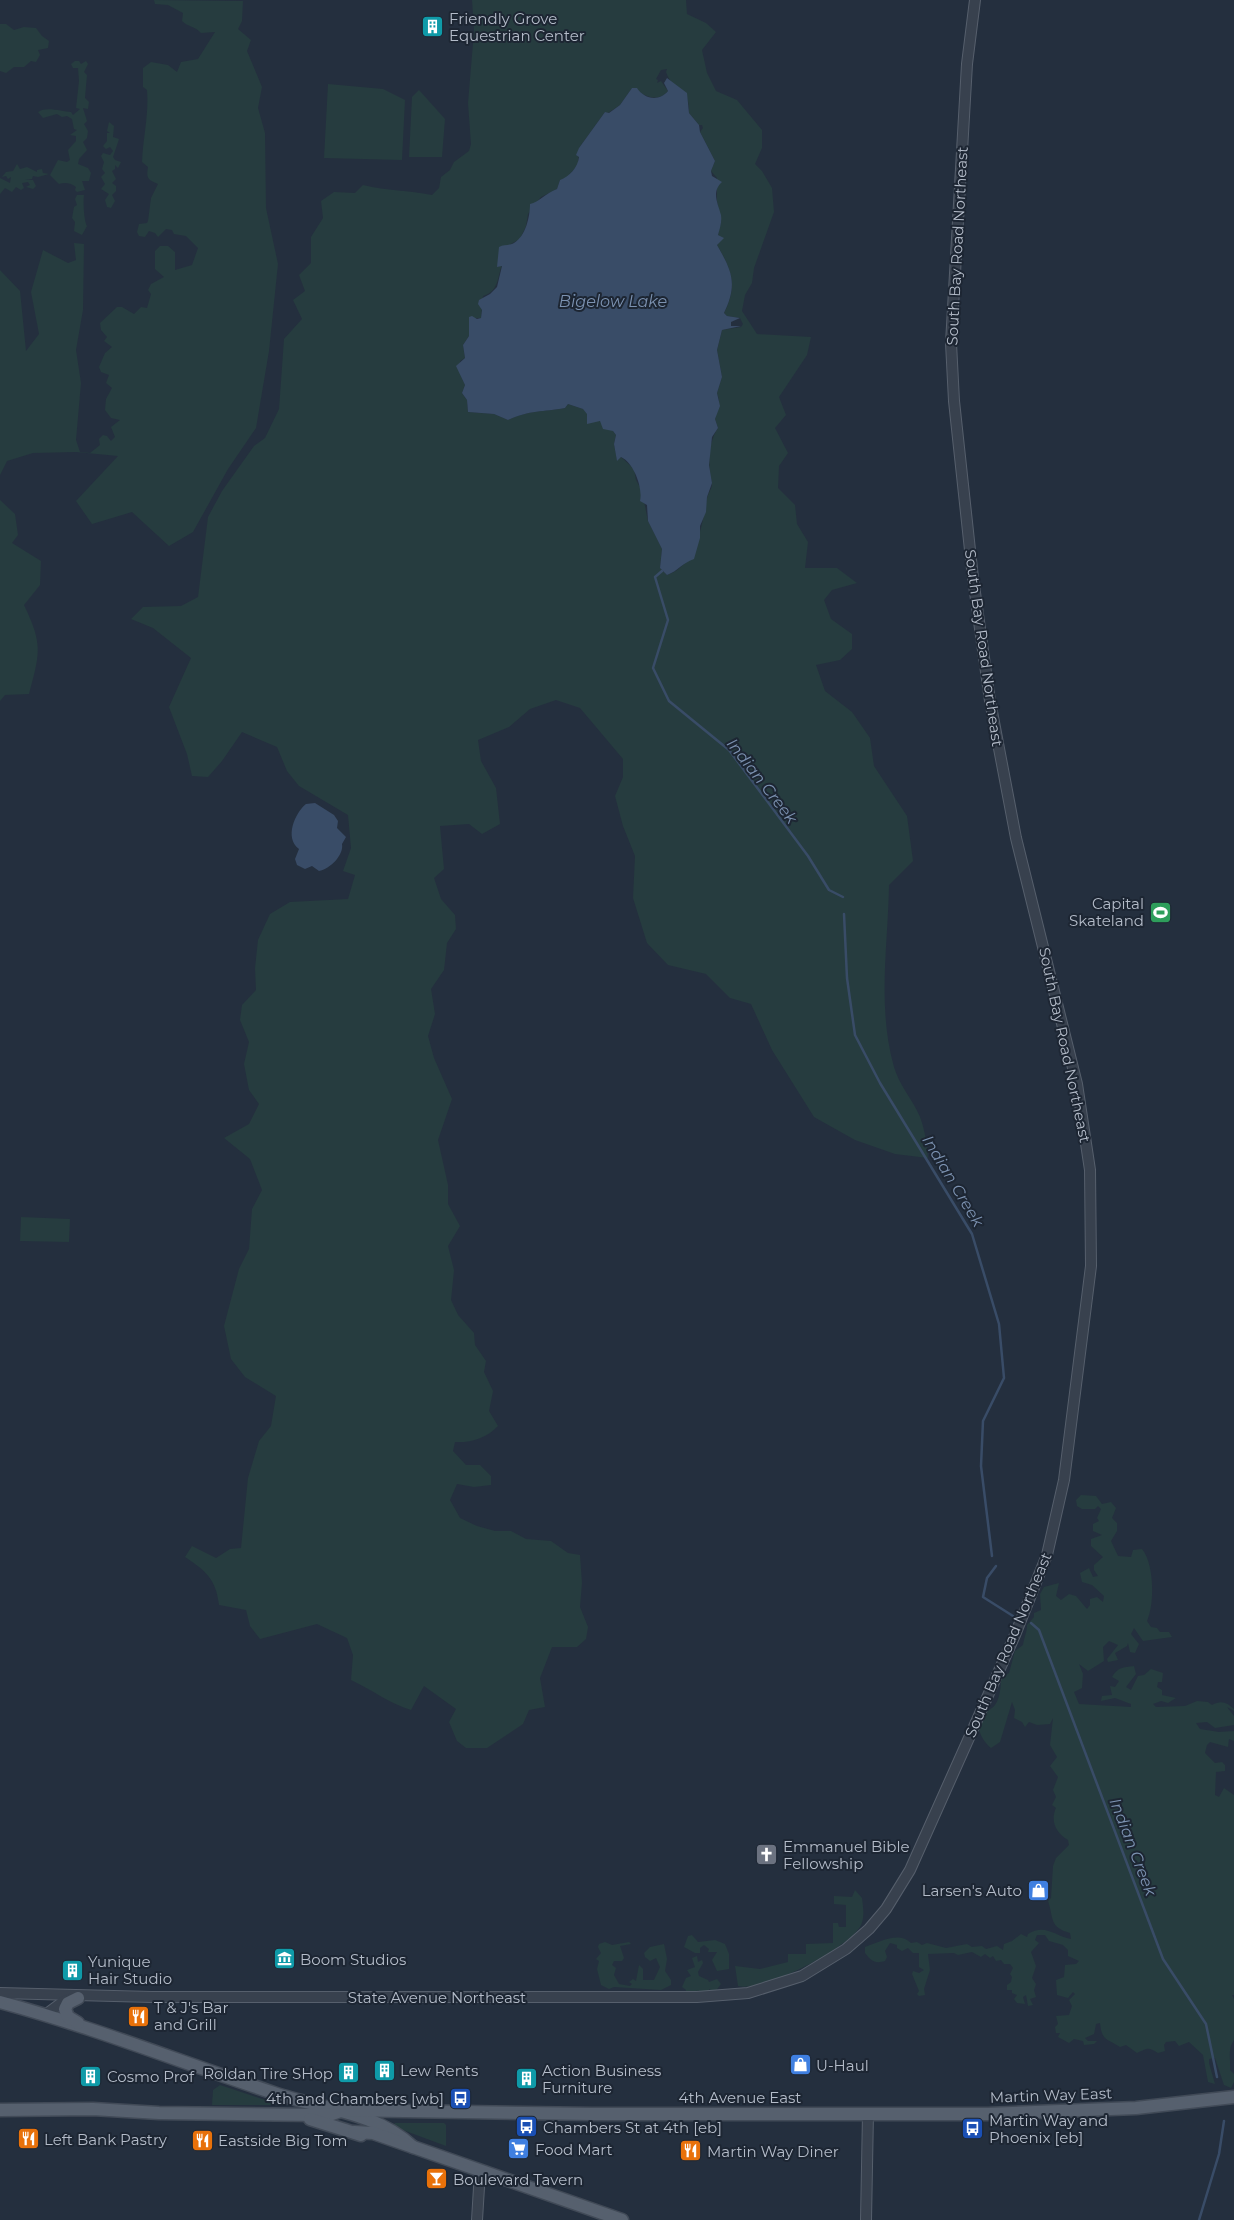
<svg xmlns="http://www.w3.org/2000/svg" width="1234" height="2220" font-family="Montserrat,sans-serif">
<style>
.green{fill:#263c3f;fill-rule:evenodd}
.water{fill:#394c67}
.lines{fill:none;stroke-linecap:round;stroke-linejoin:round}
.stream{stroke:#394c67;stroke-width:2.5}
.tertiary-casing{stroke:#565f6c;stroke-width:12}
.primary-casing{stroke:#414a57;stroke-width:15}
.tertiary{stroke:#38414e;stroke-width:10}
.primary{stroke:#56606e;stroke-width:12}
.labels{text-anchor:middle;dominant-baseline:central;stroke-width:4;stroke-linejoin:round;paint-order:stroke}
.poi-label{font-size:15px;fill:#b4bcc9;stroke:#1d2633;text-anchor:start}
.street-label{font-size:15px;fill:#b4bcc9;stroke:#1d2633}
.water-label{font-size:16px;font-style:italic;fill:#7c92b1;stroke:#1d2633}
</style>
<rect width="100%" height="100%" fill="#242f3e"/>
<g class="green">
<path d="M154 0 243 1 242 21 238 29 251 40 247 51 262 87 258 108 265 133 266 208 278 264 269 351 256 428 228 469 193 532 169 546 132 512 92 524 76 501 118 456 76 452 33 453 7 461 0 475V270L20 291 26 351 39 334 31 292 43 250 68 263 76 260 74 243 84 244 83 310 76 350 81 383 76 440 80 452 90 453 100 445 99 439 103 435 107 436 111 441 115 437 111 427 120 420 111 418 105 410 106 399 112 388 106 383 109 375 101 372 99 367 105 353 112 347 104 341 107 337 101 330 100 323 117 307H122L134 314 141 307 147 308 151 294 148 290 151 284 164 277 155 269V251L160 246H168L175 252V270L192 265 198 248 186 236 174 234 172 230 166 229 158 237 155 233 149 231 145 237 139 236 137 232 139 224 147 223 148 221 151 198 158 184C148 180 146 179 148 167L142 162C143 137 149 115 147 90L143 87V68L151 62 168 65 177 72 181 62 198 59 215 32 201 33C195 26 188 27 182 21L183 13 168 5 155 4Z"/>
<path d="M472 0H686L687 14 706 23 716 32 702 50 707 73 716 91 737 100 762 130V148L755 164 762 171 772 188 774 212 754 268 752 283 745 295 742 311 757 334 811 337 807 355 779 397 786 415 775 428 788 453 779 466 778 488 795 505 797 524 808 542 805 568H837L857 583 832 590 824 600 831 619 852 634V649L840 660 816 665 825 691 852 712 870 738 874 766 907 816 913 861 889 885C888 947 877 1006 894 1067 899 1085 913 1100 920 1117 925 1130 927 1145 928 1158L895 1154 855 1140 814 1117 772 1050 751 1004 730 998 706 974 668 965 647 943 633 898 635 856 623 826 615 796 623 777V759L580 708 556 700 530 709 509 727 478 740 481 761 496 788 500 824 482 834 469 824 440 826 444 869 434 878 441 899 455 915 456 929 447 943 444 970 431 989 435 1014 428 1036 434 1058 452 1099 438 1140 448 1185V1204L460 1226 448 1246 454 1270 451 1300 458 1315 474 1333 475 1345 486 1361 484 1372 493 1391 489 1411 498 1426C487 1438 470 1443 455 1442L453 1451 466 1465H480L491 1476V1485L474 1487 457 1484 450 1500 460 1518 477 1526 495 1531H511L526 1539 551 1541 568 1553 580 1555 582 1583 580 1607 588 1627 586 1639 577 1647H552L540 1678 545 1707 529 1710 523 1724 487 1748H466L457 1741 449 1722 456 1709 424 1686 411 1710C390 1704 371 1689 351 1680L353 1655 347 1638 317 1624 260 1639 250 1626 246 1610 219 1605C216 1579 206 1571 185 1557L192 1546 216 1558 230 1549 241 1548 248 1478 259 1441 271 1426 276 1396 245 1377 231 1359 224 1326 239 1269 249 1249 252 1209 262 1190 250 1159 224 1138 249 1124 259 1104 249 1090 244 1064 249 1042 240 1020 242 1005 256 990 255 968 258 940 270 914 290 902 348 899 355 875 343 871 351 848 348 815 299 786 287 771 277 747 242 732 222 761 208 777 192 776 187 754 169 707 191 658 153 628 131 619 143 607 181 606 198 597 208 517 222 491 254 446 265 438 279 409 284 339 302 319 293 300 305 291 299 275 311 263V237L323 218 321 201 334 192 355 193 363 185C388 191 408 190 432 195L439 188 441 177 450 170 454 162 469 151 471 144 468 103 474 31ZM667 69 666 72C673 93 690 84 689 113L699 125H702L703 128 700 132 715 161 711 171 717 178V201L721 222 718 235 722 238 717 245C732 271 738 285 724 313L727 316 740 318 743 324 741 327 722 330 717 350 722 377 717 393 719 400 715 419 718 428C710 440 708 457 710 472 710 476 712 480 712 484 712 489 708 493 707 498 702 525 697 565 667 575L660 568 662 549 648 521 642 491 636 480 634 469 621 457 617 460 614 444 616 435 613 431 583 409 568 404 565 408C543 412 529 410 508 420L494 414 468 412 467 400 462 393 465 385 461 376 460 361 465 358 463 345 469 336V318H481L483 296C499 291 497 278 502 265L497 267 509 245 520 239 526 226 528 214 536 203 541 197 557 189 560 180 566 178 578 165 579 148 605 112 608 113 620 105 632 88C644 95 657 104 668 91L661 81 657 83 658 80 656 79 661 70Z"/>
<polygon points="0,24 6,24 14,30 24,27 36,28 42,36 49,41 48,48 38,50 40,55 36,62 31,61 24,67 14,67 6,73 0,71"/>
<path d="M75 61H79L81 64 86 61 88 64 84 72 87 75 85 98 89 102 88 109 83 108 87 121 84 124 88 131 87 138 83 142 87 150 79 159 78 164 88 168 91 173 89 181H82L85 190 77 192 75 190 76 187C71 183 65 182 59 184L50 175 58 160 67 162 70 160 68 150 76 141V136L70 135 77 130 74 129 72 119 67 116 62 117 57 114 43 118 38 112C47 106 62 112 71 112L73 115 80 109 76 108 79 81 78 68H73L71 64Z"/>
<polygon points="328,84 383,89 405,100 402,160 324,158"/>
<polygon points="419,90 445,119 442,157 409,157 412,97"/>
<polygon points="109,122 114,126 113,137 119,139 113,157 115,160 121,162 118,168 115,165 115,169 112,171 116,179 112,183 116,186 116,191 112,195 115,201 111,208 107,207 105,200 109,194 101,189 105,184 101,177 105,173 102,169 104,162 101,156 103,153 110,155 113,151 110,147 106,149 103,146 107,141 107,133 110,133 107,131"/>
<polygon points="17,164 20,169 27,167 37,172 37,170 42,169 43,173 49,174 38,177 33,176 32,179 25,180 33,180 36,186 33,189 26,187 30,185 28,182 22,183 24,188 21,190 16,187 12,192 5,188 0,194 0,178 10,183 11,177 8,179 6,176 2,177 6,172 13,171"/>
<path d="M77 195H84C83 201 84 221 87 226L82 235 74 231 75 222 72 218 74 207 77 205 75 199Z"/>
<path d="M0 500 15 514 18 535 12 543 41 561 40 585 24 605C43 645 40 652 29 694L5 695 0 701Z"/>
<polygon points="21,1217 70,1219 69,1242 20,1241"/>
<path d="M1081 1495 1096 1496 1102 1504 1111 1502 1116 1508 1112 1518 1117 1523V1531L1111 1541 1118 1556 1131 1557 1133 1550 1142 1549C1154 1563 1155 1603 1147 1621L1151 1627 1157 1628 1160 1632H1169L1172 1637 1143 1641 1134 1628 1131 1634 1139 1644 1135 1653 1130 1652 1128 1643 1127 1646 1115 1653 1118 1660 1108 1662 1107 1659 1118 1645 1109 1641 1103 1647 1104 1661 1088 1671 1079 1664 1083 1674 1082 1688 1074 1692 1079 1704 1131 1707V1704L1115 1698 1101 1701 1102 1696 1112 1695 1110 1686 1115 1687 1119 1681 1112 1677C1117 1668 1123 1667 1134 1666L1136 1674 1126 1687 1131 1690 1138 1676 1144 1675 1151 1669 1163 1673 1162 1682H1158L1157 1687 1162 1690V1695L1176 1698 1168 1703 1161 1701 1153 1704 1156 1707 1185 1706 1197 1701 1208 1702 1212 1705C1221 1700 1227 1702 1234 1709V1711L1227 1707 1234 1716V1725L1215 1728 1207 1722 1196 1723 1200 1729 1219 1732 1234 1731V1741L1229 1739 1228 1747 1210 1742 1207 1745 1205 1753 1215 1763 1222 1762 1225 1765V1771L1216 1772 1215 1795 1219 1797 1224 1788 1234 1795V1995H1232L1234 1999V2040C1227 2049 1231 2060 1230 2070L1234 2074V2082L1231 2088 1224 2085 1215 2058 1209 2059V2063L1215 2084 1208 2082 1203 2055 1189 2042 1179 2046 1175 2041 1166 2042 1164 2045 1165 2051 1158 2053C1147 2046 1147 2049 1137 2053L1126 2045 1120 2047C1106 2038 1102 2041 1100 2023L1096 2024 1094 2034 1085 2038 1088 2041H1097L1094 2044 1084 2045 1083 2041 1074 2039 1069 2043 1058 2037 1060 2033H1056L1055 2027 1058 2024 1056 2016 1069 2015 1072 2006 1069 2000 1075 1994 1073 1992 1068 1998 1057 1995 1056 1980 1064 1977 1065 1965 1076 1964 1079 1961 1068 1956V1950L1063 1945 1049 1941 1045 1935H1037L1035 1940 1039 1943 1031 1952 1036 1966 1032 1978 1036 1984 1034 1990 1036 1997 1030 1999 1033 2005 1028 2006 1026 1995 1023 1997 1025 2004 1017 2003 1014 1999 1017 1995 1012 1993V1990H1007V1985L1011 1982 1012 1977 1010 1974 1013 1968 1010 1964H1004L1001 1960 996 1961 993 1956 990 1958 985 1954 981 1957 972 1952 958 1955 954 1953 928 1954 930 1970 924 1989 925 1995 919 1996 917 1994 919 1991 912 1974 913 1971 919 1973 924 1970 919 1967V1953H913L908 1948 902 1951 897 1948V1945L890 1943 885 1951 887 1957 885 1961C875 1964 871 1961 865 1953V1947C880 1942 899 1931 911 1943L917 1942 922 1945 927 1943 946 1948 967 1944 972 1947 982 1946 986 1949 997 1946 1003 1950 1004 1944 1012 1941 1021 1934 1027 1937 1028 1934C1045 1923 1055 1936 1071 1939L1070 1933C1049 1927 1054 1919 1048 1901L1051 1898 1053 1866 1056 1858 1069 1845 1068 1840C1056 1833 1050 1821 1056 1808L1052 1805 1056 1797 1053 1790 1058 1777 1050 1766 1057 1757 1050 1745 1053 1718 1050 1724 1037 1725 1029 1722 1025 1727 1022 1722 1014 1718 1015 1710 1012 1702 1000 1742 991 1748C982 1741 973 1725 983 1714 986 1711 992 1709 995 1705 1000 1698 1001 1686 1001 1678L1009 1673 1015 1651 1023 1645C1024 1637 1027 1633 1027 1625L1034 1617V1613L1041 1610 1040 1594 1044 1587 1059 1583 1056 1596 1061 1600 1069 1594 1076 1596 1087 1609 1090 1605V1599L1097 1597 1103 1602 1104 1596 1092 1585 1082 1582 1080 1573 1089 1568 1093 1577 1098 1576 1094 1570V1565L1103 1557 1091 1546V1539L1102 1535 1093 1531V1524L1099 1521 1097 1518 1101 1509 1098 1506 1095 1509H1082L1077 1506 1076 1500Z"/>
<path d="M855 1890 862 1898C863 1906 865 1917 861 1925 850 1948 762 1993 738 1986L735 1966 760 1969 788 1962V1954H806V1944L833 1943V1923H838L839 1927H846V1905L834 1904V1896L852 1897Z"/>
<polygon points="692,1935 698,1942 715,1940 725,1944 729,1954 729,1969 717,1971 712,1960 717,1952 708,1952 709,1949 704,1945 700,1948 700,1953 695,1953 684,1947 688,1936"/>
<polygon points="605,1942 612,1945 629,1942 631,1944 620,1946 624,1958 622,1961 614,1961 612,1965 616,1968 614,1975 619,1984 630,1986 632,1984 629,1982 633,1979 636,1981 639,1965 643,1969 643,1980 654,1980 660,1967 656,1958 650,1961 645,1957 644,1953 650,1947 664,1944 667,1959 665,1971 671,1980 671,1985 661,1990 614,1987 609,1989 601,1985 597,1969 599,1961 596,1959 601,1953 598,1947 599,1944"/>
<polygon points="697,1956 698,1962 702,1960 703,1963 698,1972 699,1976 708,1980 709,1982 717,1979 721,1984 715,1992 709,1989 709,1994 701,1995 698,1990 697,1994 685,1993 686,1990 682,1987 686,1978 691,1976 687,1970 695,1967 692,1958"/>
<polygon points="220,2085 274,2103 273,2105 212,2105 213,2090"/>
<polygon points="395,2123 444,2123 446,2125 446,2146 392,2126"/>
</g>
<g class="water">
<path d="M667 78 687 93 689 113 699 125 700 132 715 161 711 171 712 176 722 182C711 192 718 203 721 215 722 222 720 228 718 235L724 238 717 245C732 271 738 284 724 313L727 316 740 318 731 322V326H741L722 330 717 350 722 377 717 393 720 406 715 419 718 428 712 437 709 465 712 483 707 497 706 512 700 526V538L694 559C682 563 678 571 667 575L660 568 662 549 648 521 647 505 640 501C643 488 634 463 621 457L617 461 614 444 616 435 613 431 603 429 600 421 587 424V414L583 409 568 404 565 408C543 412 530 410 508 420L494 414 468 412 467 400 462 393 465 385 456 366 465 358 463 345 469 336V317L472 316 477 319 481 318 482 310 478 304 479 300 490 294 497 287 502 266 497 267 499 247C504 244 509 246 514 243 526 236 530 216 530 204 539 202 546 193 557 189L560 180C569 177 578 167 579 157L576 155 579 148 605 112 609 113 620 105 632 88H637C644 99 659 102 668 91L664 83Z"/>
<path d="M315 803 334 815 338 821 337 828 346 837 342 844C344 855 330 869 319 871L312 866 305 869 297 865 295 859 299 849C284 838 295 813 306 804Z"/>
</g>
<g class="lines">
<g class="stream">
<polyline points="662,571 655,577 668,620 653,668 669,701 729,750 808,856 829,890 843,897"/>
<polyline points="844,914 847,978 855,1035 880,1083 972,1234 999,1324 1004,1378 983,1421 981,1466 992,1556"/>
<polyline points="996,1566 987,1578 983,1597 1013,1616"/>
<polyline points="1031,1623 1039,1630 1163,1959 1206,2024 1217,2077"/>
<polyline points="1199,2220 1219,2154 1224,2121"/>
</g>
<defs>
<g id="tertiary">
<polyline points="0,1993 152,1997 697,1997 748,1993 802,1976 846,1949 869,1929 886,1909 910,1870 1015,1635 1047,1555 1064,1480 1091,1266 1090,1170 1077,1084 1016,838 990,701 973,578 954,401 951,343 967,64 975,0"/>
<polyline points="45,2015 64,2001 73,1998"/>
<polyline points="477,2220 480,2171"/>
<polyline points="866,2220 868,2113"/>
</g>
<g id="primary">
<path d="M0 2002C93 2027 183 2063 274 2093 321 2109 375 2111 413 2147"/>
<polyline points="78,2023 68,2017 65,2009 68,2003 78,1998"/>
<polyline points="0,2110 93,2109 159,2113 317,2115 332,2114 343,2110 592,2114 988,2114 1136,2108 1234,2097"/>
<polyline points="310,2119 361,2135"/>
<polyline points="354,2132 373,2133 622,2220"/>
</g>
</defs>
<use href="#tertiary" class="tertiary-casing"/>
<use href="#primary" class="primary-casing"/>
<use href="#tertiary" class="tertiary"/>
<use href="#primary" class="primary"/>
</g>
<defs>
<symbol id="building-square" viewBox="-11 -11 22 22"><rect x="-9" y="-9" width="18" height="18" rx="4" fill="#0f9aa8" stroke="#1d2633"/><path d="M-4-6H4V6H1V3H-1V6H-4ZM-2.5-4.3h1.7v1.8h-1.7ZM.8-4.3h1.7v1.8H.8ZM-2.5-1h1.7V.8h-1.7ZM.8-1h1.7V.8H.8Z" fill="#fff"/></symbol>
<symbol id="stadium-square" viewBox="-11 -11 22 22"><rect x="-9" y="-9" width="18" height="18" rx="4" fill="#2e9e5b" stroke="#1d2633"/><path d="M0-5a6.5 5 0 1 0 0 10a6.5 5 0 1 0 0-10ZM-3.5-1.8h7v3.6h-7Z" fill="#fff"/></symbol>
<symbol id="church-square" viewBox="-11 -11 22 22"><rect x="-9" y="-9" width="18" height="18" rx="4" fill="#6b7280" stroke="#1d2633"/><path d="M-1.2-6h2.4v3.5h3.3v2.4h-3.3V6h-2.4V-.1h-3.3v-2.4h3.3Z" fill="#fff"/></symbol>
<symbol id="shop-square" viewBox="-11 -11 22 22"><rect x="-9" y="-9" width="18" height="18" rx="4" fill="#3f7fe0" stroke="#1d2633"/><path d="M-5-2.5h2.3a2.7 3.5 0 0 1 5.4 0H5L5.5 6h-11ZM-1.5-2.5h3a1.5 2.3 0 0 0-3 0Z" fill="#fff"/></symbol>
<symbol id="museum-square" viewBox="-11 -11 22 22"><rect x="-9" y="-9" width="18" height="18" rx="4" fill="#0f9aa8" stroke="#1d2633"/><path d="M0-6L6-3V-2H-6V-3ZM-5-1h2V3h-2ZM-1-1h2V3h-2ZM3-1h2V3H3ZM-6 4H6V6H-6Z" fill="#fff"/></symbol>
<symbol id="restaurant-square" viewBox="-11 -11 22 22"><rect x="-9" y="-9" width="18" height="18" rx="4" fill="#e8710a" stroke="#1d2633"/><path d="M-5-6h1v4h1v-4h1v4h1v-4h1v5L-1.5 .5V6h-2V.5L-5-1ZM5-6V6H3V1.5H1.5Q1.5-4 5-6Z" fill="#fff"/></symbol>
<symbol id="bus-square" viewBox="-11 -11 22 22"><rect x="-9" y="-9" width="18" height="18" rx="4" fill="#1a4fb4" stroke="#1d2633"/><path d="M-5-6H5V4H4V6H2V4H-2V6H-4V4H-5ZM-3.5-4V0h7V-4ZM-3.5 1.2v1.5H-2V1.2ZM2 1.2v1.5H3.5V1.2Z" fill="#fff"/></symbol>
<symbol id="supermarket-square" viewBox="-11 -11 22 22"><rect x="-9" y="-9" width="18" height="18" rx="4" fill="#3f7fe0" stroke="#1d2633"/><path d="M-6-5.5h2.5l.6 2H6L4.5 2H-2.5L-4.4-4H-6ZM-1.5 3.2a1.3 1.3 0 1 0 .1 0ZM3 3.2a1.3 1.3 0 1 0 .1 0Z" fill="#fff"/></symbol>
<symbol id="bar-square" viewBox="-11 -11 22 22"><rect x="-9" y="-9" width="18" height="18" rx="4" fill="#e8710a" stroke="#1d2633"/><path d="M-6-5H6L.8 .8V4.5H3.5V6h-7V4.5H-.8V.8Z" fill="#fff"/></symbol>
</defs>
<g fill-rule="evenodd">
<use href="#building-square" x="420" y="14" width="25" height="25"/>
<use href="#stadium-square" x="1148" y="900" width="25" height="25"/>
<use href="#church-square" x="754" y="1842" width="25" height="25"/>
<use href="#shop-square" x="1026" y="1878" width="25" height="25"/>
<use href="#museum-square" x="272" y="1946" width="25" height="25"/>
<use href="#building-square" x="60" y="1958" width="25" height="25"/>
<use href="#restaurant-square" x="126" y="2004" width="25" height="25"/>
<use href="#shop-square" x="788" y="2052" width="25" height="25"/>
<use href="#building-square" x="372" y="2058" width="25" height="25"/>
<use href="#building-square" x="336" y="2060" width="25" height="25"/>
<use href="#building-square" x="78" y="2064" width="25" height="25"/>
<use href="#building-square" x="514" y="2066" width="25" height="25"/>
<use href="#bus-square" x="448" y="2086" width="25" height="25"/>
<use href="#bus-square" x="514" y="2114" width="25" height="25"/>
<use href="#bus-square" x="960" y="2116" width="25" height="25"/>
<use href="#restaurant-square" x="16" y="2126" width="25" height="25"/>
<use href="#restaurant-square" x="190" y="2128" width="25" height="25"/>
<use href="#supermarket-square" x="506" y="2136" width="25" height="25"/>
<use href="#restaurant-square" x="678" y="2138" width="25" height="25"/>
<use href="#bar-square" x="424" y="2166" width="25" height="25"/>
</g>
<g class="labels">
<g class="poi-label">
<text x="449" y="18">Friendly Grove<tspan x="449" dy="17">Equestrian Center</tspan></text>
<text x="1144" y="903" text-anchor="end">Capital<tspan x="1144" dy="17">Skateland</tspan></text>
<text x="783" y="1846">Emmanuel Bible<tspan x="783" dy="17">Fellowship</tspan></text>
<text x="1022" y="1890" text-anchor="end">Larsen's Auto</text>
<text x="300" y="1959">Boom Studios</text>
<text x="88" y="1961">Yunique<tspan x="88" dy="17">Hair Studio</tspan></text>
<text x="154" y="2007">T &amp; J's Bar<tspan x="154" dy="17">and Grill</tspan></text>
<text x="816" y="2065">U-Haul</text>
<text x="400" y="2070">Lew Rents</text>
<text x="542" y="2070">Action Business<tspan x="542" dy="17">Furniture</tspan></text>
<text x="333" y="2073" text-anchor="end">Roldan Tire SHop</text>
<text x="107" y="2076">Cosmo Prof</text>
<text x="444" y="2098" text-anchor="end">4th and Chambers [wb]</text>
<text x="989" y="2120">Martin Way and<tspan x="989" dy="17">Phoenix [eb]</tspan></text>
<text x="543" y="2127">Chambers St at 4th [eb]</text>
<text x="44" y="2139">Left Bank Pastry</text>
<text x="218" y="2140">Eastside Big Tom</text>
<text x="535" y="2149">Food Mart</text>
<text x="707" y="2151">Martin Way Diner</text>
<text x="453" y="2179">Boulevard Tavern</text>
</g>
<g class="street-label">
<text transform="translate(957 246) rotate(-87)">South Bay Road Northeast</text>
<text transform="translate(984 648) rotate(82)">South Bay Road Northeast</text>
<text transform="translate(1065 1045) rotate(78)">South Bay Road Northeast</text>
<text transform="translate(1008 1645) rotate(-67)">South Bay Road Northeast</text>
<text x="437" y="1997">State Avenue Northeast</text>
<text transform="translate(1051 2095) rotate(-2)">Martin Way East</text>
<text x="740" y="2097">4th Avenue East</text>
</g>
<g class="water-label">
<text x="613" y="301">Bigelow Lake</text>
<text transform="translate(762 781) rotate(52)">Indian Creek</text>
<text transform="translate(953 1181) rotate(59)">Indian Creek</text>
<text transform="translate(1133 1847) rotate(69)">Indian Creek</text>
</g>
</g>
</svg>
